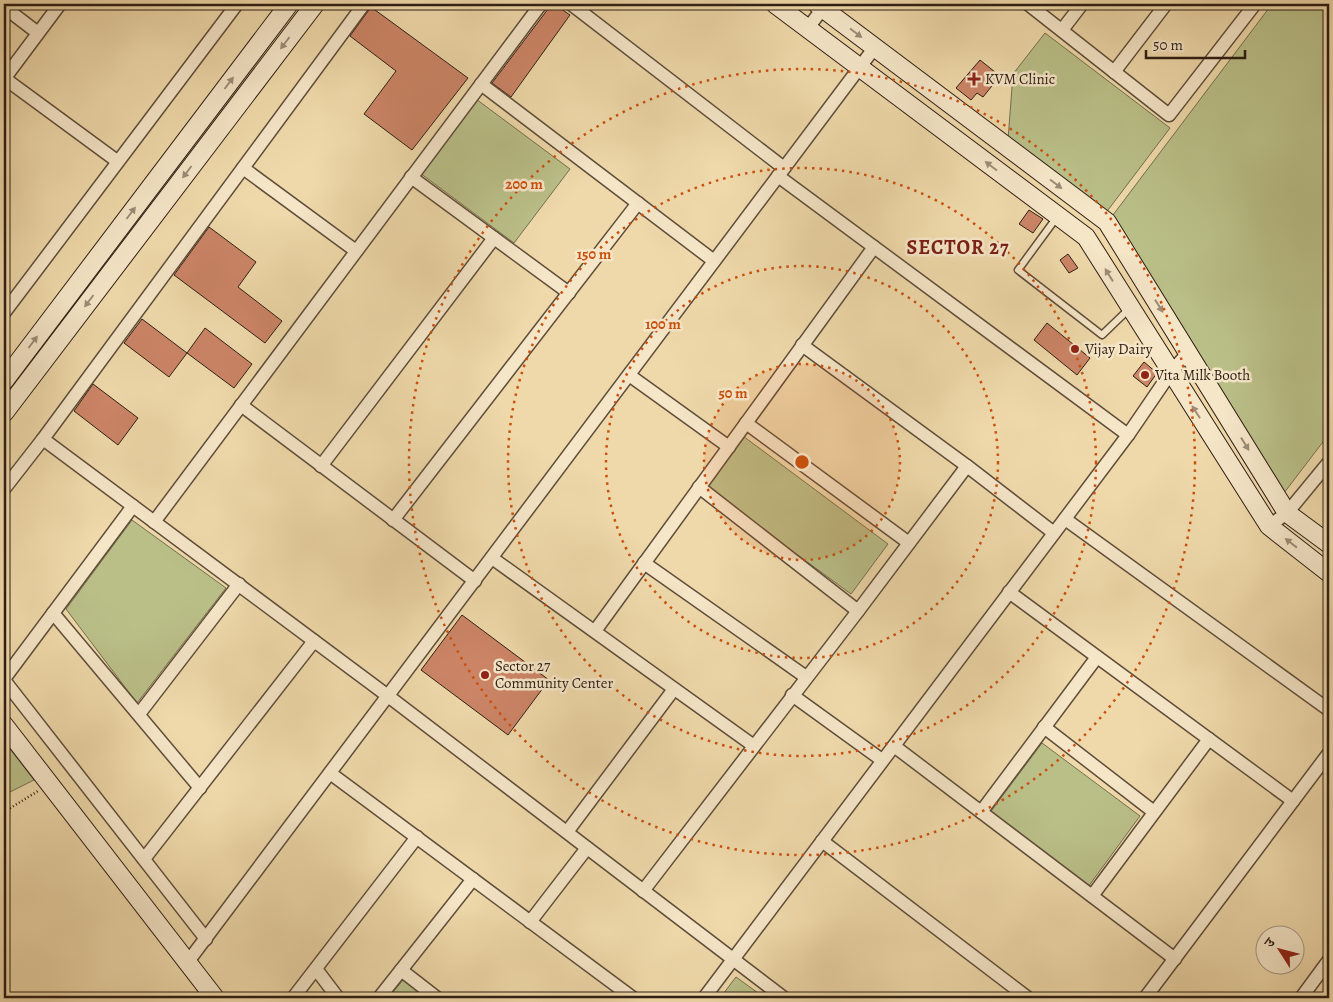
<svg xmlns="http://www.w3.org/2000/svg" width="1333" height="1002" font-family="Alegreya,'Noto Serif Devanagari',serif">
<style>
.green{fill:#babf88;stroke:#746e4e}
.building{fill:#cc8567;stroke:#2f1e14}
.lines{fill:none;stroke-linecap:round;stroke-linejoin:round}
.lane-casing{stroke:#5f4d3a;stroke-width:9}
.street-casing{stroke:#5f4d3a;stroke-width:15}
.secondary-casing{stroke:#2f1e14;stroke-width:20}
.path{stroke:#2f1e14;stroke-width:2.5;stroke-dasharray:1 2.5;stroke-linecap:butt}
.lane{stroke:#f5e6c8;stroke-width:6}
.street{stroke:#f5e6c8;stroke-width:12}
.secondary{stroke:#f5e6c8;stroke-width:18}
.oneway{fill:#9c8c77}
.ring{fill:none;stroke:#cc500d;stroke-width:2.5;stroke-dasharray:2.5 5}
.poi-dot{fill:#8f2418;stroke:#f5e6c8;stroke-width:2}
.labels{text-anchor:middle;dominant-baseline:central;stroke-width:5;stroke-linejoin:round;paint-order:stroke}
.poi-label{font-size:15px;fill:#2f1e14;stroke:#f5e6c8;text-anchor:start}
.district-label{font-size:20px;font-weight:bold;letter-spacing:1px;fill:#7a1f14;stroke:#f5e6c8}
.centre{fill:#cc500d;stroke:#f5e6c8;stroke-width:2.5}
.ring-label{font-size:15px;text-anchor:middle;font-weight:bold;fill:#cc500d;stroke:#f5e6c8;stroke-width:5;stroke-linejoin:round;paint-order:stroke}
</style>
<rect width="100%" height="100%" fill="#efd9aa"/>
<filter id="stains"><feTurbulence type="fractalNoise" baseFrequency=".004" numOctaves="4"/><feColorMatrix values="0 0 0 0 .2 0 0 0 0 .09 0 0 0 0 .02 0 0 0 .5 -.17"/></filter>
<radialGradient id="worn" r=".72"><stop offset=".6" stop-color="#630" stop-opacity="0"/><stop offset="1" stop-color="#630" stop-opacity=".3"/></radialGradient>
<g class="green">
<polygon points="1272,4 1329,4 1329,434 1284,493 1113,215"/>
<polygon points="1045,33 1170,128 1105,214 1008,140 1013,74"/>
<polygon points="476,99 570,169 514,243 420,173"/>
<polygon points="743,436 888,544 851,594 705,487"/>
<polygon points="132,520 226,588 137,703 66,609"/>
<polygon points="4,741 34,780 4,795"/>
<polygon points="1042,743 1140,816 1088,887 989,814"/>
<polygon points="736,977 765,998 720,998"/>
<polygon points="403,980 426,998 388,998"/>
</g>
<g class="building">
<polygon points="549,4 554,4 570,15 511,97 492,83 548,9"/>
<polygon points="371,7 468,78 412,150 364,114 396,71 350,36"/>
<polygon points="980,60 1000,76 983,97 977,93 971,100 956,88"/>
<polygon points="1029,210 1043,219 1033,233 1019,224"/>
<polygon points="209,227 256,262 238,287 282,321 265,343 174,275"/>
<polygon points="1068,254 1078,268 1069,273 1060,260"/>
<polygon points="142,319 187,353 169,377 124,343"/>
<polygon points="1047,323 1090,358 1077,375 1034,340"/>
<polygon points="205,328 252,364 234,388 187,353"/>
<polygon points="1144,362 1157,373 1147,387 1133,376"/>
<polygon points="93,384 138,418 118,445 74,411"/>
<polygon points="462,615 549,680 508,735 421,670"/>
</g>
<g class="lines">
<defs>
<polyline id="lane" points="1057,217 1018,270 1102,335 1130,308"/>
<g id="street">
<polyline points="364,4 43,439 388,696 784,998"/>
<polyline points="571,4 784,168"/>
<polyline points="1028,4 1169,115 1255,4"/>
<polyline points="4,7 38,33"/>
<polyline points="808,28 826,4"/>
<polyline points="1062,30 1082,4"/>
<polyline points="1114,72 1166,4"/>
<polyline points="4,78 117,161"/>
<polyline points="4,79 60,4"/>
<polyline points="481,84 714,261"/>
<polyline points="243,168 356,251"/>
<polyline points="778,176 1128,435"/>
<polyline points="411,177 569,293"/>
<polyline points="4,313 237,4"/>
<polyline points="802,345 967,466"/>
<polyline points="629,375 729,447"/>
<polyline points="241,405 475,581"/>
<polyline points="746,423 909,543"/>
<polyline points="321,466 494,238"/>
<polyline points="699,487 858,611"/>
<polyline points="4,489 43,439"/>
<polyline points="1065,519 1329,710"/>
<polyline points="393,520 638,203"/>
<polyline points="154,522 541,4"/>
<polyline points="1269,526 1287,513 1329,462"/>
<polyline points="492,558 754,746"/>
<polyline points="644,563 806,677"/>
<polyline points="1009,592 1293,801"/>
<polyline points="53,613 200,788"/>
<polyline points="595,631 874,247"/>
<polyline points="4,679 133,506"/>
<polyline points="4,680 206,939"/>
<polyline points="792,695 882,760"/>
<polyline points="139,714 239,584"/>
<polyline points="1044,727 1154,812"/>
<polyline points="894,746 1175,959"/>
<polyline points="330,773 633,998"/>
<polyline points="981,812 1097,657"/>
<polyline points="567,832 674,689"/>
<polyline points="822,841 1028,998"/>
<polyline points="144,859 314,641"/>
<polyline points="643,891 858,611 967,466 1054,533"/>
<polyline points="1092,896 1209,739"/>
<polyline points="530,922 587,848"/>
<polyline points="187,963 875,47"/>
<polyline points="316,969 338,998"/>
<polyline points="401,970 437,998"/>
<polyline points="293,998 417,837"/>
<polyline points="379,998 473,879"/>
<polyline points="704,998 1128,435 1171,372 1188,353"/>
<polyline points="1145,998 1329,753"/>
<polyline points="1301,998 1329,960"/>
</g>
<g id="secondary">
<polyline points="775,4 1086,237 1269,526 1329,573"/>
<polyline points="817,4 1107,222 1287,513 1329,544"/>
<polyline points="4,381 289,4"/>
<polyline points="4,413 315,4"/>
<polyline points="4,725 215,998"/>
</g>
</defs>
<use href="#lane" class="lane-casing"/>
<use href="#street" class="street-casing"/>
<use href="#secondary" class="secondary-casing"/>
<polyline class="path" points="4,812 38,791"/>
<use href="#lane" class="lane"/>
<use href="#street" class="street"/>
<use href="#secondary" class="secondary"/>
</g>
<defs><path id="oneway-solid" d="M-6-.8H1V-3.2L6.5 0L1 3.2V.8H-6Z" transform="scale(1.25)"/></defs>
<g class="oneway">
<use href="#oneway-solid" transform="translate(856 33) rotate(37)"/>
<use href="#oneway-solid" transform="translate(285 43) rotate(127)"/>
<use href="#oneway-solid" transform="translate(229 83) rotate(-53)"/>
<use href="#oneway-solid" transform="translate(991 166) rotate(-143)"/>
<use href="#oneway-solid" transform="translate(187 172) rotate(127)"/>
<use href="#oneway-solid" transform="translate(1056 184) rotate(37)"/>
<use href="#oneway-solid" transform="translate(131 213) rotate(-53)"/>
<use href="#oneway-solid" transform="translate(1109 275) rotate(-122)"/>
<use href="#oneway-solid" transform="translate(89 301) rotate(127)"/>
<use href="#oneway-solid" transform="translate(1159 306) rotate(58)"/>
<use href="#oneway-solid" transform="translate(33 342) rotate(-53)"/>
<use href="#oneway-solid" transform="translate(1196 412) rotate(-123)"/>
<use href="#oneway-solid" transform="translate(1245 444) rotate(58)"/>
<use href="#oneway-solid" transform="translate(1291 543) rotate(-142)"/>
</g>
<circle cx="802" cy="462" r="98" fill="#cc500d" fill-opacity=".12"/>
<g class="ring">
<circle cx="802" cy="462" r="98"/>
<circle cx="802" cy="462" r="196"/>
<circle cx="802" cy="462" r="294"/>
<circle cx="802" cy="462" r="393"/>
</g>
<g class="poi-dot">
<path d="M971.5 71.5h5v5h5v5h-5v5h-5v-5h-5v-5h5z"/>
<circle cx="1075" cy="349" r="5"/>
<circle cx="1145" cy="375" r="5"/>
<circle cx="485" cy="675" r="5"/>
</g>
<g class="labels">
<g class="poi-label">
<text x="985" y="79">KVM Clinic</text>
<text x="1085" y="349">Vijay Dairy</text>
<text x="1155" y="375">Vita Milk Booth</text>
<text x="495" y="666">Sector 27<tspan x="495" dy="17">Community Center</tspan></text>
</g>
<g class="district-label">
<text x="958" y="247">SECTOR 27</text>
</g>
</g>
<circle cx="802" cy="462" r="8" class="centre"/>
<g class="ring-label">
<text x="524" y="189">200 m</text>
<text x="594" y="259">150 m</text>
<text x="663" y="329">100 m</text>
<text x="733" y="398">50 m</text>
</g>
<rect width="1333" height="1002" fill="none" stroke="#efd9aa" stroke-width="20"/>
<rect x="5" y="5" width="1323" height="992" fill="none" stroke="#2f1e14" stroke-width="2.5"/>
<rect x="10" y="10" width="1313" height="982" fill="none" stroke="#2f1e14"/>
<g transform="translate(1280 950) rotate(306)"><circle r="24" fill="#f5e6c8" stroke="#a69680"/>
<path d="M0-4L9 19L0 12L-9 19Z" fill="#8f2418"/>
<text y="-8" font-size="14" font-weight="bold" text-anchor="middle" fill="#2f1e14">उ</text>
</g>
<path d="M1146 50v8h99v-8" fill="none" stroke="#2f1e14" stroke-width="2.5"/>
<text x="1153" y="50" font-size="15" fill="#2f1e14" stroke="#f5e6c8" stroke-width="4" paint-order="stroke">50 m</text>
<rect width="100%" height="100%" filter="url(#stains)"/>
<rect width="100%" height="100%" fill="url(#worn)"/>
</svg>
